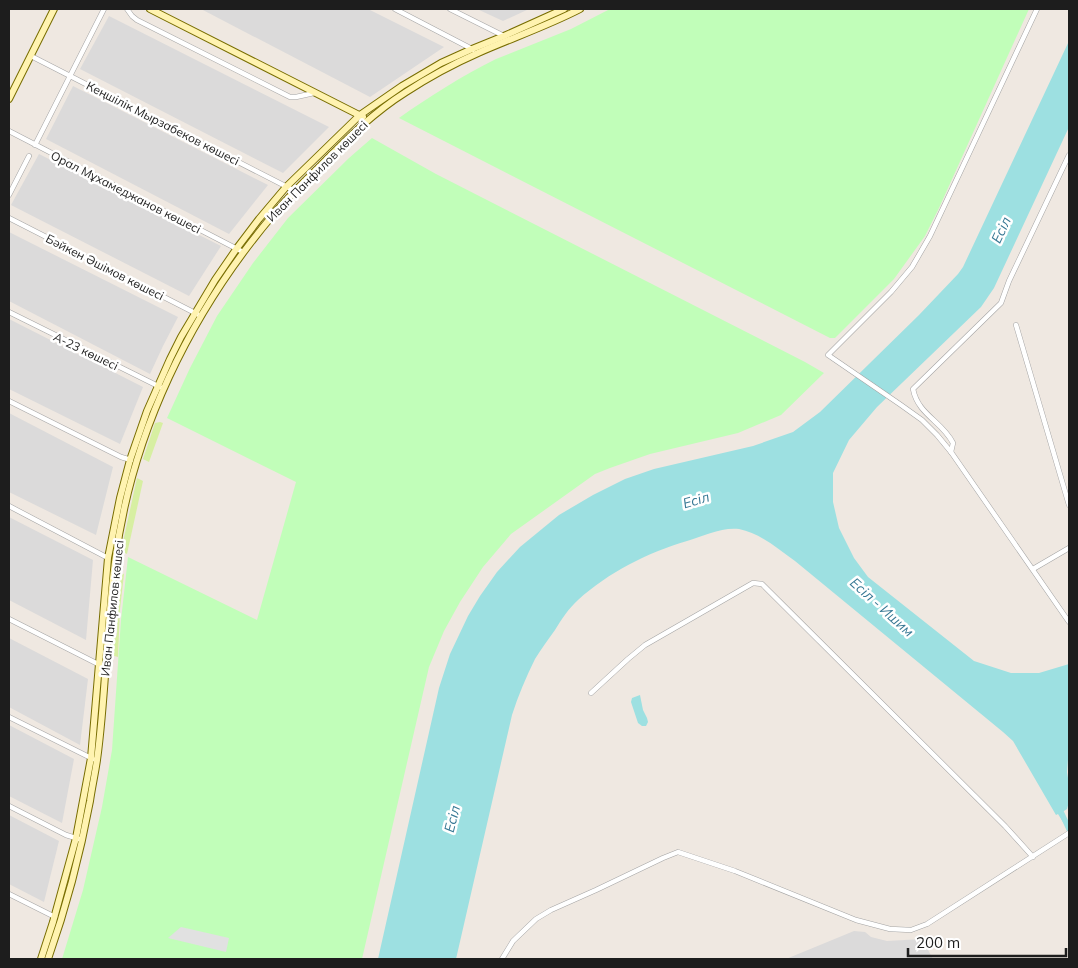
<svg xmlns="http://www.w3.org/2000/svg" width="1078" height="968" font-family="Mulish,sans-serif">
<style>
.residential{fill:#dbdada}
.grass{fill:#d7efa2}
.park{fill:#c1feb9}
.parking{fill:#e1e1e1}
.water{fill:#9de0e1}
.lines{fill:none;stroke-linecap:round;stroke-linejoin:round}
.canal{stroke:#9de0e1;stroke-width:5.5}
.street-casing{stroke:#a4a4a4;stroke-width:5.5}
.secondary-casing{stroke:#786d00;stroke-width:8}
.street{stroke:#fff;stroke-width:4.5}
.secondary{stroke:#fff3b0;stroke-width:6}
.labels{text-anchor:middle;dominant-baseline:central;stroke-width:5;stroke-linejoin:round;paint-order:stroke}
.street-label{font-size:12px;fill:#1d1d1d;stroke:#fff}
.water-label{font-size:14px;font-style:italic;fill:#377894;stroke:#fff}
</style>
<rect width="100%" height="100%" fill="#efe8e1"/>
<g class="residential">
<polygon points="201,9 368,9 444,47 370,97"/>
<polygon points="477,9 529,9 503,21"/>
<polygon points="109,16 329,127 283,173 80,69"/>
<polygon points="73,86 268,185 229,234 46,139"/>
<polygon points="39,154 221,246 189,296 11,205"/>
<polygon points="9,232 178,317 163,346 150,374 9,301"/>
<polygon points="9,319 143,387 120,444 9,389"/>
<polygon points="9,413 113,467 96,535 9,492"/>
<polygon points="9,517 93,560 86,640 9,600"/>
<polygon points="9,638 88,679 80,745 9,707"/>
<polygon points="9,725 74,759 62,823 9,796"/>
<polygon points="9,815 59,841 44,902 9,884"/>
<polygon points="854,931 865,932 871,937 887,941 922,939 933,959 786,959"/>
</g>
<g class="grass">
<polygon points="160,422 163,423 149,462 143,459 155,423"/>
<polygon points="137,478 143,481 127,554 121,551"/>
<polygon points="118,572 124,574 120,609 118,657 111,655 113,636 116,637 117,634 118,605 115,597"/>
</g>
<g class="park">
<path d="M610 9H1029L939 208 925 236 894 279 835 338H830L399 118C430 96 462 76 496 59L571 29Z"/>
<polygon points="372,138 436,174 805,362 824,373 781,415 738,433 650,454 610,468 595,474 511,534 483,567 460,602 444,631 429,667 362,959 62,959 83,890 102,807 112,750 121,620 128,557 257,620 296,482 167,418 190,368 217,316 253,263 288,218 349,158"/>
</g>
<polygon class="parking" points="181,927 229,938 226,952 168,938"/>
<g class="water">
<path d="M1069 41V127L994 288 981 307 877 407 849 440 833 473V502L839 528 854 558 868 577 974 661 1011 673H1039L1069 664V747L1067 772 1069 784V802L1067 809 1061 813 1066 820 1063 822 1058 814 1056 815 1013 741 1003 732 795 561C778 549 760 533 739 529 722 527 703 536 687 541 647 553 609 572 578 600 569 608 561 620 555 630 548 640 541 649 535 659 526 677 518 696 512 715L456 959H378L439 688 450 654 468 616 480 596 497 572 520 547 559 515 593 495 625 479 654 469 753 446 793 432 820 412 919 315 958 274 963 267Z"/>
<polygon points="640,695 643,710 647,718 648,722 646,726 642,726 638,723 631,702 632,698"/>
</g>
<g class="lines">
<polyline class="canal" points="1061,812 1069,829"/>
<defs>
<g id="street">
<polyline points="127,9 132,16 137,20 290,97 296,97 314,93"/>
<polyline points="395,9 472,49 473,50"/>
<polyline points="450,9 504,36"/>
<polyline points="1037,9 930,236 912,267 891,292 828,355 901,405 922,420 937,435 951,452 1069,622"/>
<polyline points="31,56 295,191"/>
<polyline points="9,131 243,252"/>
<polyline points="35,145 104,9"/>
<polyline points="9,195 29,156"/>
<polyline points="9,218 201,316"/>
<polyline points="9,312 160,387"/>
<polyline points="1016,325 1069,505"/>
<polyline points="9,401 121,457 131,460"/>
<path d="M951 452 953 443C942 421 918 415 913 389L1001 303 1009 281 1069 155"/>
<polyline points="9,506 108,558"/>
<polyline points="1033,569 1069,548"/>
<polyline points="9,619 100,665 106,667"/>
<polyline points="591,693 628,659 645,645 753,583 762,584 1005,826 1033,857"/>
<polyline points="9,717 93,759"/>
<polyline points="9,806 66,835 79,839"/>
<polyline points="9,894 55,917"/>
<polyline points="502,959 513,941 536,919 551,910 596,890 663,858 678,852 735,871 856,920 890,929 911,930 927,924 1069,833"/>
</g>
<g id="secondary">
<polyline points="150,9 363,117"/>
<polyline points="9,99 54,9"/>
<polyline points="41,959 53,922 76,838 91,758 108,558 120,498 130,460 147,411 170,359 181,337 215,280 237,248 259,219 286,187 360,115 402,86 441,63 472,49 504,36 564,9"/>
<path d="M48 959C66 908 80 855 90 801 92 787 95 774 97 760 106 695 106 628 115 562 131 434 190 313 273 215 288 197 305 181 322 164 348 138 374 112 406 92 429 77 453 64 478 53 512 38 547 26 580 9"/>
</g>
</defs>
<use href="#street" class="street-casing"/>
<use href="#secondary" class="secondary-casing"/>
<use href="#street" class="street"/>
<use href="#secondary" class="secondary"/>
</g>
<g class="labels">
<g class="street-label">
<text transform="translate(163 123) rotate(27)">Кеңшілік Мырзабеков көшесі</text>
<text transform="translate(317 171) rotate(-45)">Иван Панфилов көшесі</text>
<text transform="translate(126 192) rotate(27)">Орал Мұхамеджанов көшесі</text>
<text transform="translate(105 267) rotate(27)">Бәйкен Әшімов көшесі</text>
<text transform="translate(86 351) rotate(26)">А-23 көшесі</text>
<text transform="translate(112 608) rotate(-84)">Иван Панфилов көшесі</text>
</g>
<g class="water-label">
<text transform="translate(1001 230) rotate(-65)">Есіл</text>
<text transform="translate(696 500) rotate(-16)">Есіл</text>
<text transform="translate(882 607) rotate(42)">Есіл - Ишим</text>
<text transform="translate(452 819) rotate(-76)">Есіл</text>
</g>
</g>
<rect width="1078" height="968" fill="none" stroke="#1d1d1d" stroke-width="20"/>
<path d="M908 948v8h158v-8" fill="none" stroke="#1d1d1d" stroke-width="2.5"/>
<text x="916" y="948" font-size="15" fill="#1d1d1d" stroke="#ffffff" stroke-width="4" paint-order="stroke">200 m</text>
</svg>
